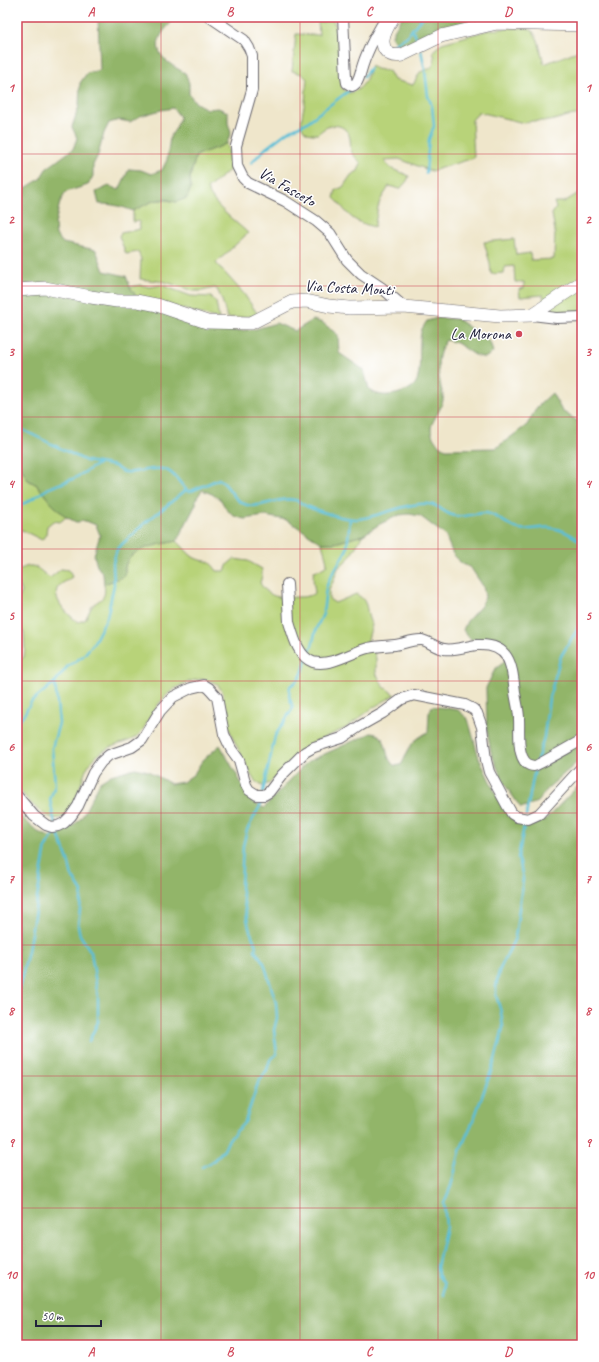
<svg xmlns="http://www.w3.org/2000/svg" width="599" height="1362" font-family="Caveat,sans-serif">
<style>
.green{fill:#b8d379;stroke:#6d7a5a}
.forest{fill:#92b569;stroke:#5a6c52}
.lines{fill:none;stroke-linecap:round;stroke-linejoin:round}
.stream{stroke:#5abfd8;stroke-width:2.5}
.minor-casing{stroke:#6a676d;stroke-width:12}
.tertiary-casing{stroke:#6a676d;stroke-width:14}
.minor{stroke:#fff;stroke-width:10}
.tertiary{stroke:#fff;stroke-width:13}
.grid{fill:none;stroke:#d1495b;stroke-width:1;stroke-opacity:0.55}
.poi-dot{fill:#d1495b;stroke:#fff;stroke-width:1.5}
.labels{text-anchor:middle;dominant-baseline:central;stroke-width:3;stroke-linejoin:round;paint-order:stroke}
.street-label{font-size:16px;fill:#22223b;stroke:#fff}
.poi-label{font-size:16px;fill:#22223b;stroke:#fff;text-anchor:end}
.neatline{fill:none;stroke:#d1495b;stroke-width:1.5}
.grid-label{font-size:13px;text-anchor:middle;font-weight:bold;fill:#d1495b}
</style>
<rect width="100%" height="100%" fill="#fff"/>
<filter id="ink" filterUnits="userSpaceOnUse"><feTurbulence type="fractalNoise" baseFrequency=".025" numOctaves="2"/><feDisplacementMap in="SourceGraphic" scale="8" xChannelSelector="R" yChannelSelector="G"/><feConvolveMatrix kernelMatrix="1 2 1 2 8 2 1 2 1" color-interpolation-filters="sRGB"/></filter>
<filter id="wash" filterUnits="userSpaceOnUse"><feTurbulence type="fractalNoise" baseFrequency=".012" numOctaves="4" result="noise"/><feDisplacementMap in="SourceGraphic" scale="16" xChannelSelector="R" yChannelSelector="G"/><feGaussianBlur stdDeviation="0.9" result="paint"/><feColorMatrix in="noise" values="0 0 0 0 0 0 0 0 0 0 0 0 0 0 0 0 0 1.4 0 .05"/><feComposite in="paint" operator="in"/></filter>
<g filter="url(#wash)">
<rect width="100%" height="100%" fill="#efe6cb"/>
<g class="green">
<path d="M318 20 322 22 333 20 338 32 342 88 349 93C365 89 366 79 371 65L376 69 389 71 394 80 413 85 420 72C433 68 437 65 433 51L442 43 489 30 510 28H527L533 31 538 40 544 64 580 50 582 53V114L568 116 550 121H532L524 123 479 112 472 120 474 158 431 171 399 159 384 160C390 172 399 170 409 176L407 181 400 189 389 186C386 193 381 197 379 204 376 212 377 219 374 227 364 224 356 222 349 215 343 209 340 203 334 198L336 190 343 187 351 175 358 171 361 163C358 160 353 155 351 151 350 146 351 140 349 135 342 121 327 124 318 134 295 136 302 117 305 102 306 95 306 87 307 79L302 74 292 71 296 34 319 35Z"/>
<path d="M227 143 232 168 207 189C215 207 234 220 248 233L216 263 244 294 259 316 227 318 222 300 217 289 214 288 202 291H193L166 282 140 279 141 259 138 252 126 254 119 236 121 233 140 229 139 221 133 222V211C150 202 156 197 176 202L191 188 190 177 196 156C206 150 217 149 227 143Z"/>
<polygon points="582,191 582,225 576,228 582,241 582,278 544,302 543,295 520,297 519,289 524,288 524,282 515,282 514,266 505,267 504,273 491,274 490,263 484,242 514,239 516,255 530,253 531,260 554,259 555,231 552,214 556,208 554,202 564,202"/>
<polygon points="141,285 150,287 161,285 191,296 211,297 216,302 219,319 136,296 130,287"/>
<polygon points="582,286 582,314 547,315 545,309"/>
<polygon points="17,460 28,480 37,485 51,503 66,517 60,522 53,521 47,526 46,534 42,540 22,530 17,530"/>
<path d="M363 535 349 558 338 568 333 582 329 589V599L335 603 356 594C371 602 364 612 372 625L368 639 369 646 374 652 376 658V673L383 686 395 695 374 707 346 728 316 741 301 750 270 783 262 786 255 781 251 775C242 755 228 733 224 711 223 703 225 694 220 688 214 680 204 678 195 680 174 685 160 699 150 717 146 724 143 732 136 737 129 742 121 743 114 746 103 750 95 756 88 766 81 778 75 814 60 818 45 822 25 797 17 787V663L24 657 25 649 24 633 17 623V601L22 592 17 579 18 571C34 560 37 569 50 578L61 569 69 570 72 577C68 580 62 583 59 586 49 597 69 616 78 622L85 620C87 616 89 612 91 608 99 597 107 602 104 584L125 576C125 574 125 570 125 567 130 546 160 545 177 541 183 546 187 553 193 557 205 564 207 556 217 571H225L228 564 234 559 248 561 262 569V576L260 583C269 598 281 599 296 597 304 597 308 597 315 593 314 584 312 579 314 571L321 569 327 565C327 557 323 550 322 543H335Z"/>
</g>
<g class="forest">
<path d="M98 17H174C172 24 167 26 163 32 149 53 169 64 185 73L189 83V94L196 103 207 109 218 108 228 112V123L231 133 227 143C217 149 206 150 196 156L190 177 191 188 187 198 176 202 165 199 153 201 133 211C121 206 112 204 99 204L96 192 109 186 119 190 129 169 141 170 151 174 162 170 167 160 170 137 176 128 180 117 173 108 161 110 140 116 130 122 119 120 109 123 104 133 98 155 93 165V176L88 185 66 192 60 202 55 224 56 235 63 243 96 250 104 271 126 276 130 287 136 296 119 297 17 285V197L21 191 40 179 46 169 73 149 77 138 72 127 79 106 80 83 87 73 100 70Z"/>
<polygon points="402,17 509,17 452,29 408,44 398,45 392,37 393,32"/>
<path d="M46 293 138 304 206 326 235 331 256 329 276 323 295 331 313 320 323 323 338 335 339 353 364 370 369 390C379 396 385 396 396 394 403 392 410 390 415 384 423 374 417 342 422 329 423 327 425 324 427 321L437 318 457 319 490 342 493 352 485 358 475 355 457 343 446 340C435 357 438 370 441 388 442 391 444 396 443 400 442 409 432 420 431 428 431 438 438 446 446 449L496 448 527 425 537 407 552 393 562 411 579 422 582 423V758L550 786 537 802 521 808 503 782 491 752 487 731 486 688 495 669 503 663 509 653C496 640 487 640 470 639L463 630 467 621 481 606 485 597 483 586 471 568 461 563 453 554 445 535 420 516 409 514 399 515 380 524 363 535 335 543H322L287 520 265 516 244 519 234 516 226 509 221 500 212 494 202 490 196 499V504L177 541C160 545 129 547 125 567 125 570 125 574 125 576L104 584 103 574 97 566 94 555 100 535 96 525 86 521 76 522 66 517 51 503 37 485 28 480 17 460V296Z"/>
<path d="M432 706 458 710 468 719 479 758 503 809 518 822 535 824 545 820 582 782V1345H17V813L38 832 50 837 73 826 82 817 100 782 111 775 135 768 148 771 171 784 183 782 194 774 202 761 220 745 252 802 264 808 307 762 371 733C392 735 381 756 395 766L401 765C405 759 406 753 410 747 414 740 421 736 428 732L429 713Z"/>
</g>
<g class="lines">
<g class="stream">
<polyline points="412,29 419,43"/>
<path d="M393 46C397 41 404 39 408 35 413 29 417 22 423 17"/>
<polyline points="421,50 425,70 428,96 432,106 434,126 429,139 426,173"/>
<polyline points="363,77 370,68"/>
<polyline points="251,163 266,148 287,132 306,123 351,89"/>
<path d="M17 427 86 461 115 466C127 481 149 464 166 470 177 474 180 486 189 492L219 479C230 486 233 501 247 505 262 509 279 496 295 500 299 501 302 504 306 506 318 511 346 520 358 519 379 517 410 501 429 504 441 505 443 514 456 516 466 518 476 512 486 513 498 515 507 526 519 529 529 531 542 526 552 528 557 529 565 531 569 534 574 536 577 540 582 542"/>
<polyline points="17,506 27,502 49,488 75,478 98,464"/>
<polyline points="307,655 312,646 316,629 323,614 326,588 330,578 347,549 350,519"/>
<polyline points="55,682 59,723 52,748 55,785 50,800 55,824"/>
<polyline points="17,722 25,713 31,702 55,682 67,667 83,656 93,644 107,617 114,585 113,563 117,549 145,523 186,490"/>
<polyline points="537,761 544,737 549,698 561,656 582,622"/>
<path d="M263 792 275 736 293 708 289 696 290 686C301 680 303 673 306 660"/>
<polyline points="526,816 535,768"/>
<polyline points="56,829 68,860 72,876 82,892 78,926 80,935 91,952 98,996 98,1022 89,1041"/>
<polyline points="17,998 28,951 45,852 46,847 56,831"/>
<polyline points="202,1167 212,1162 224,1150 229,1139 245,1122 258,1083 267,1070 270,1060 277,1054 274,1030 277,1018 276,1003 264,963 255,950 256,946 249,928 241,887 243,846 247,830 260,806 261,798"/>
<polyline points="444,1295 444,1284 438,1275 437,1267 446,1226 444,1203 451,1186 461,1148 474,1119 495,1060 503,1028 501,1012 496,995 496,986 499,971 515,938 523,879 520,863 518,858 525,821"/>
</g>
</g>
</g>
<g filter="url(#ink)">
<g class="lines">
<defs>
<g id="minor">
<polyline points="210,17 244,40 249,48 252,56 252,90 236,146 237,166 243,178 248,183 285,201 316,221 330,233 347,260 361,274 382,288 404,307"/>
<path d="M343 17 346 77 347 83 352 86C358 84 359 77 361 71 366 52 376 34 386 18"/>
<polyline points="532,315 557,318 582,317"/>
<path d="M287 584 289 622C293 635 298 657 313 662 330 667 352 652 368 648 377 646 386 646 395 645 404 644 413 639 422 640 430 642 436 648 444 649 455 651 466 646 477 645 511 643 512 667 515 692 516 701 519 710 519 719 520 731 515 765 534 766 537 766 576 743 582 740"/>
<polyline points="17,796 34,816 46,825 52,827 58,826 64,823 71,816 78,806 93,773 101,762 109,755 132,747 142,740 160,711 173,697 191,688 204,685 209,688 217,697 224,734 231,749 239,760 246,785 249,790 257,795 264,795 269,792 282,775 305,752 314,747 342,738 360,726 383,713 402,699 414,695 465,705 473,709 477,713 482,727 486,760 489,772 508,807 512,814 517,817 528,819 539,814 582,767"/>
</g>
<g id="tertiary">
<path d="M393 17C388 26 377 42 387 52 391 56 396 56 402 55L441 36 497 23 582 25"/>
<polyline points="17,290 45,288 91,297 117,301 137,301 157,305 207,322 251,323 292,302 306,301 329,306 349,308 404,307 500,316 532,315 582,282"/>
</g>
</defs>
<use href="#minor" class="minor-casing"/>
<use href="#tertiary" class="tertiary-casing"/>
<use href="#minor" class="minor"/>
<use href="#tertiary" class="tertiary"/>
</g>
</g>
<path class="grid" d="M161 17V1345M300 17V1345M438 17V1345M17 154H582M17 286H582M17 417H582M17 549H582M17 681H582M17 813H582M17 945H582M17 1076H582M17 1208H582"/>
<circle class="poi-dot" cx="519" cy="334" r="4"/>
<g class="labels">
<g class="street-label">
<text transform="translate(287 187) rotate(30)">Via Fasceto</text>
<text transform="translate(349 288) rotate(3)">Via Costa Monti</text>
</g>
<g class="poi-label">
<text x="511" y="334">La Morona</text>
</g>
</g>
<rect width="599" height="1362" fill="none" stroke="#fff" stroke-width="44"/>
<path d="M36 1320v6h65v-6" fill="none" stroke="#22223b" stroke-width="2"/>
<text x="42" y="1320" font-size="12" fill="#22223b" stroke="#ffffff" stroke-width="3" paint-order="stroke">50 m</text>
<rect x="22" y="22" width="555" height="1318" class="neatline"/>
<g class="grid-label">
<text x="91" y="16">A</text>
<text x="230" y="16">B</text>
<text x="369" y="16">C</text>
<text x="508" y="16">D</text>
<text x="11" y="92">1</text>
<text x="588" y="92">1</text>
<text x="11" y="224">2</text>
<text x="588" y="224">2</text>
<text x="11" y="356">3</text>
<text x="588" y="356">3</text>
<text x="11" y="488">4</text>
<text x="588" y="488">4</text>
<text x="11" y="620">5</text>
<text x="588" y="620">5</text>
<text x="11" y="751">6</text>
<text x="588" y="751">6</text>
<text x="11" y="883">7</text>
<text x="588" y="883">7</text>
<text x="11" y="1015">8</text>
<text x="588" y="1015">8</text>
<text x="11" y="1147">9</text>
<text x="588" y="1147">9</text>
<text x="11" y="1279">10</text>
<text x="588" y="1279">10</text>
<text x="91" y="1356">A</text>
<text x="230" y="1356">B</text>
<text x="369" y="1356">C</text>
<text x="508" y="1356">D</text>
</g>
</svg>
